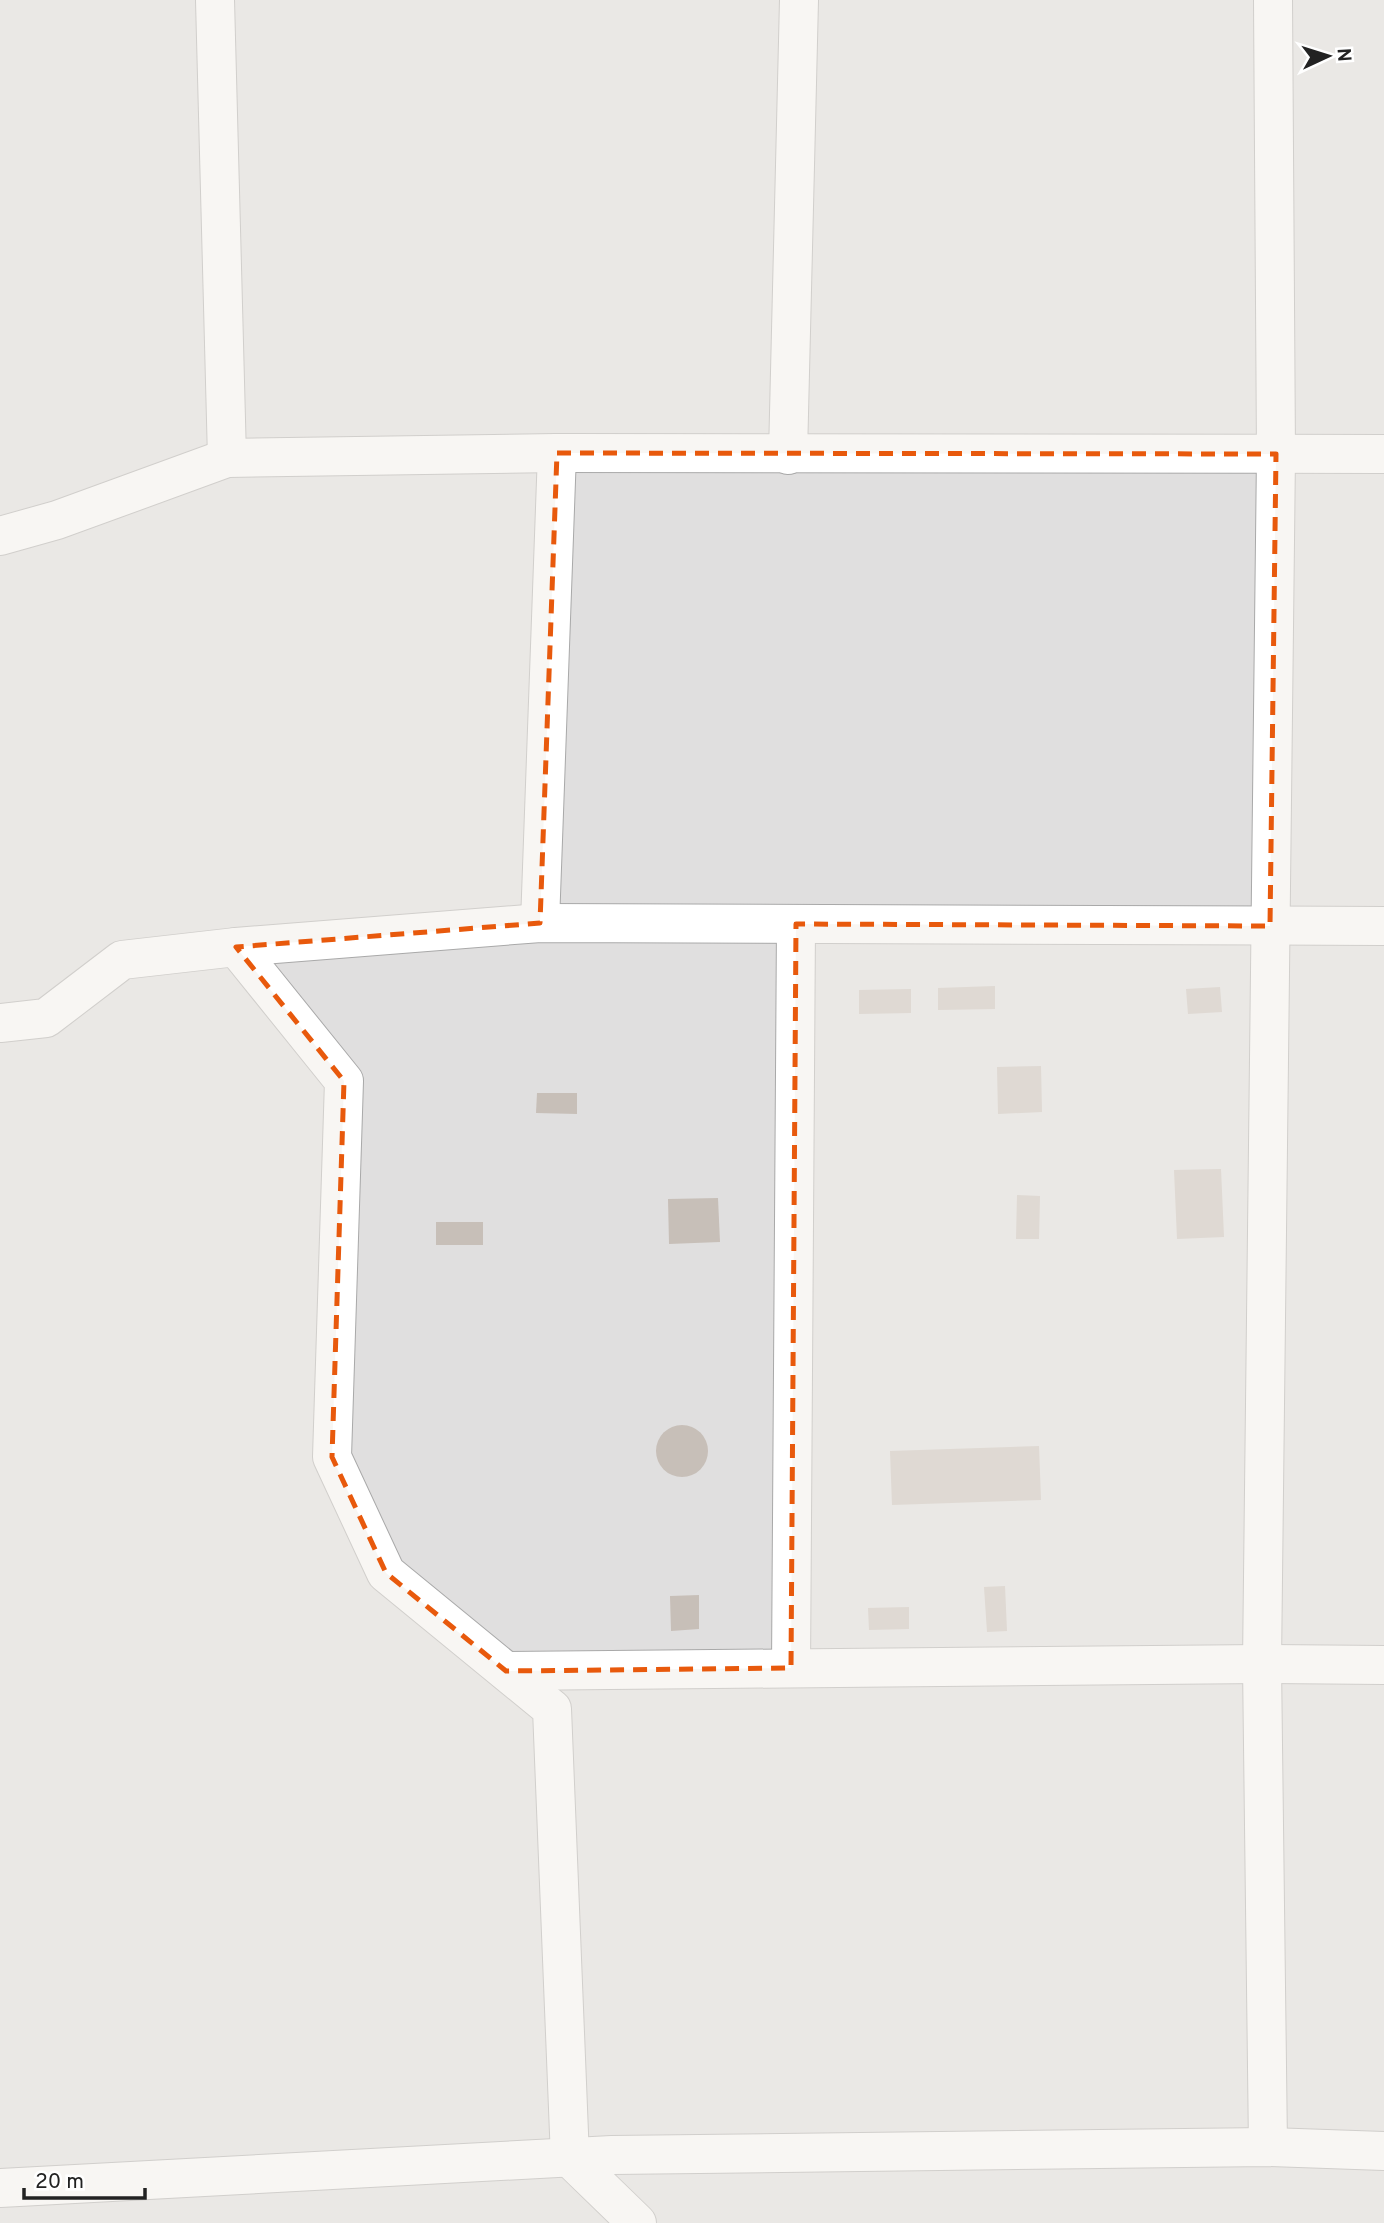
<svg xmlns="http://www.w3.org/2000/svg" width="1384" height="2223" font-family="Overpass,sans-serif">
<style>
.residential{fill:#e0dfdf}
.building{fill:#c7bfb8}
.lines{fill:none;stroke-linecap:round;stroke-linejoin:round}
.minor-casing{stroke:#a9a9a9;stroke-width:40}
.minor{stroke:#fff;stroke-width:38}
.marked{fill:none;stroke:#e8590c;stroke-width:5;stroke-dasharray:14 9;stroke-linejoin:round}
</style>
<rect width="100%" height="100%" fill="#f2efe9"/>
<rect class="residential" x="0" y="0" width="1384" height="2223"/>
<g class="building">
<polygon points="995,986 995,1009 938,1010 938,988"/>
<polygon points="1220,987 1222,1012 1188,1014 1186,989"/>
<polygon points="911,989 911,1013 859,1014 859,990"/>
<polygon points="1041,1066 1042,1112 998,1114 997,1067"/>
<polygon points="537,1093 577,1093 577,1114 536,1113"/>
<polygon points="1221,1169 1224,1237 1177,1239 1174,1170"/>
<polygon points="1017,1195 1040,1196 1039,1239 1016,1239"/>
<polygon points="718,1198 720,1242 669,1244 668,1199"/>
<rect x="436" y="1222" width="47" height="23"/>
<circle cx="682" cy="1451" r="26"/>
<polygon points="1039,1446 1041,1500 892,1505 890,1451"/>
<polygon points="1005,1586 1007,1631 987,1632 984,1587"/>
<polygon points="699,1595 699,1629 671,1631 670,1596"/>
<polygon points="909,1607 909,1629 869,1630 868,1608"/>
</g>
<g class="lines">
<defs>
<g id="minor">
<polyline points="215,0 227,458"/>
<polyline points="788,455 799,0"/>
<polyline points="0,536 57,520 227,458 557,453 1384,454"/>
<polyline points="540,923 557,453"/>
<polyline points="236,947 344,1081 332,1457 386,1573 552,1709 570,2158 637,2223"/>
<polyline points="0,1023 46,1018 122,960 236,947 540,923 1384,926"/>
<polyline points="791,1668 796,924"/>
<polyline points="506,1671 1262,1664 1384,1665"/>
<polyline points="1268,2147 1262,1664 1276,454 1273,0"/>
<polyline points="0,2188 612,2155 1268,2147 1384,2151"/>
</g>
</defs>
<use href="#minor" class="minor-casing"/>
<use href="#minor" class="minor"/>
</g>
<path d="M0 0H1384V2223H0ZM557 453 1276 454 1270 926 796 924 791 1668 506 1671 386 1573 332 1457 344 1081 236 947 540 923Z" fill="#f2efe9" fill-opacity=".55" fill-rule="evenodd"/>
<path class="marked" d="M557 453 1276 454 1270 926 796 924 791 1668 506 1671 386 1573 332 1457 344 1081 236 947 540 923Z"/>
<g transform="translate(1328 56) rotate(86)" stroke="#ffffff" stroke-width="5" paint-order="stroke">
<path d="M0-5L12 26L0 18L-12 26Z" fill="#222222"/>
<text y="-10" font-size="19" font-weight="bold" text-anchor="middle" fill="#222222">N</text>
</g>
<path d="M24 2188v10h121v-10" fill="none" stroke="#222222" stroke-width="3.5"/>
<text x="35" y="2188" font-size="21" fill="#222222" stroke="#ffffff" stroke-width="5" paint-order="stroke">20 m</text>
</svg>
